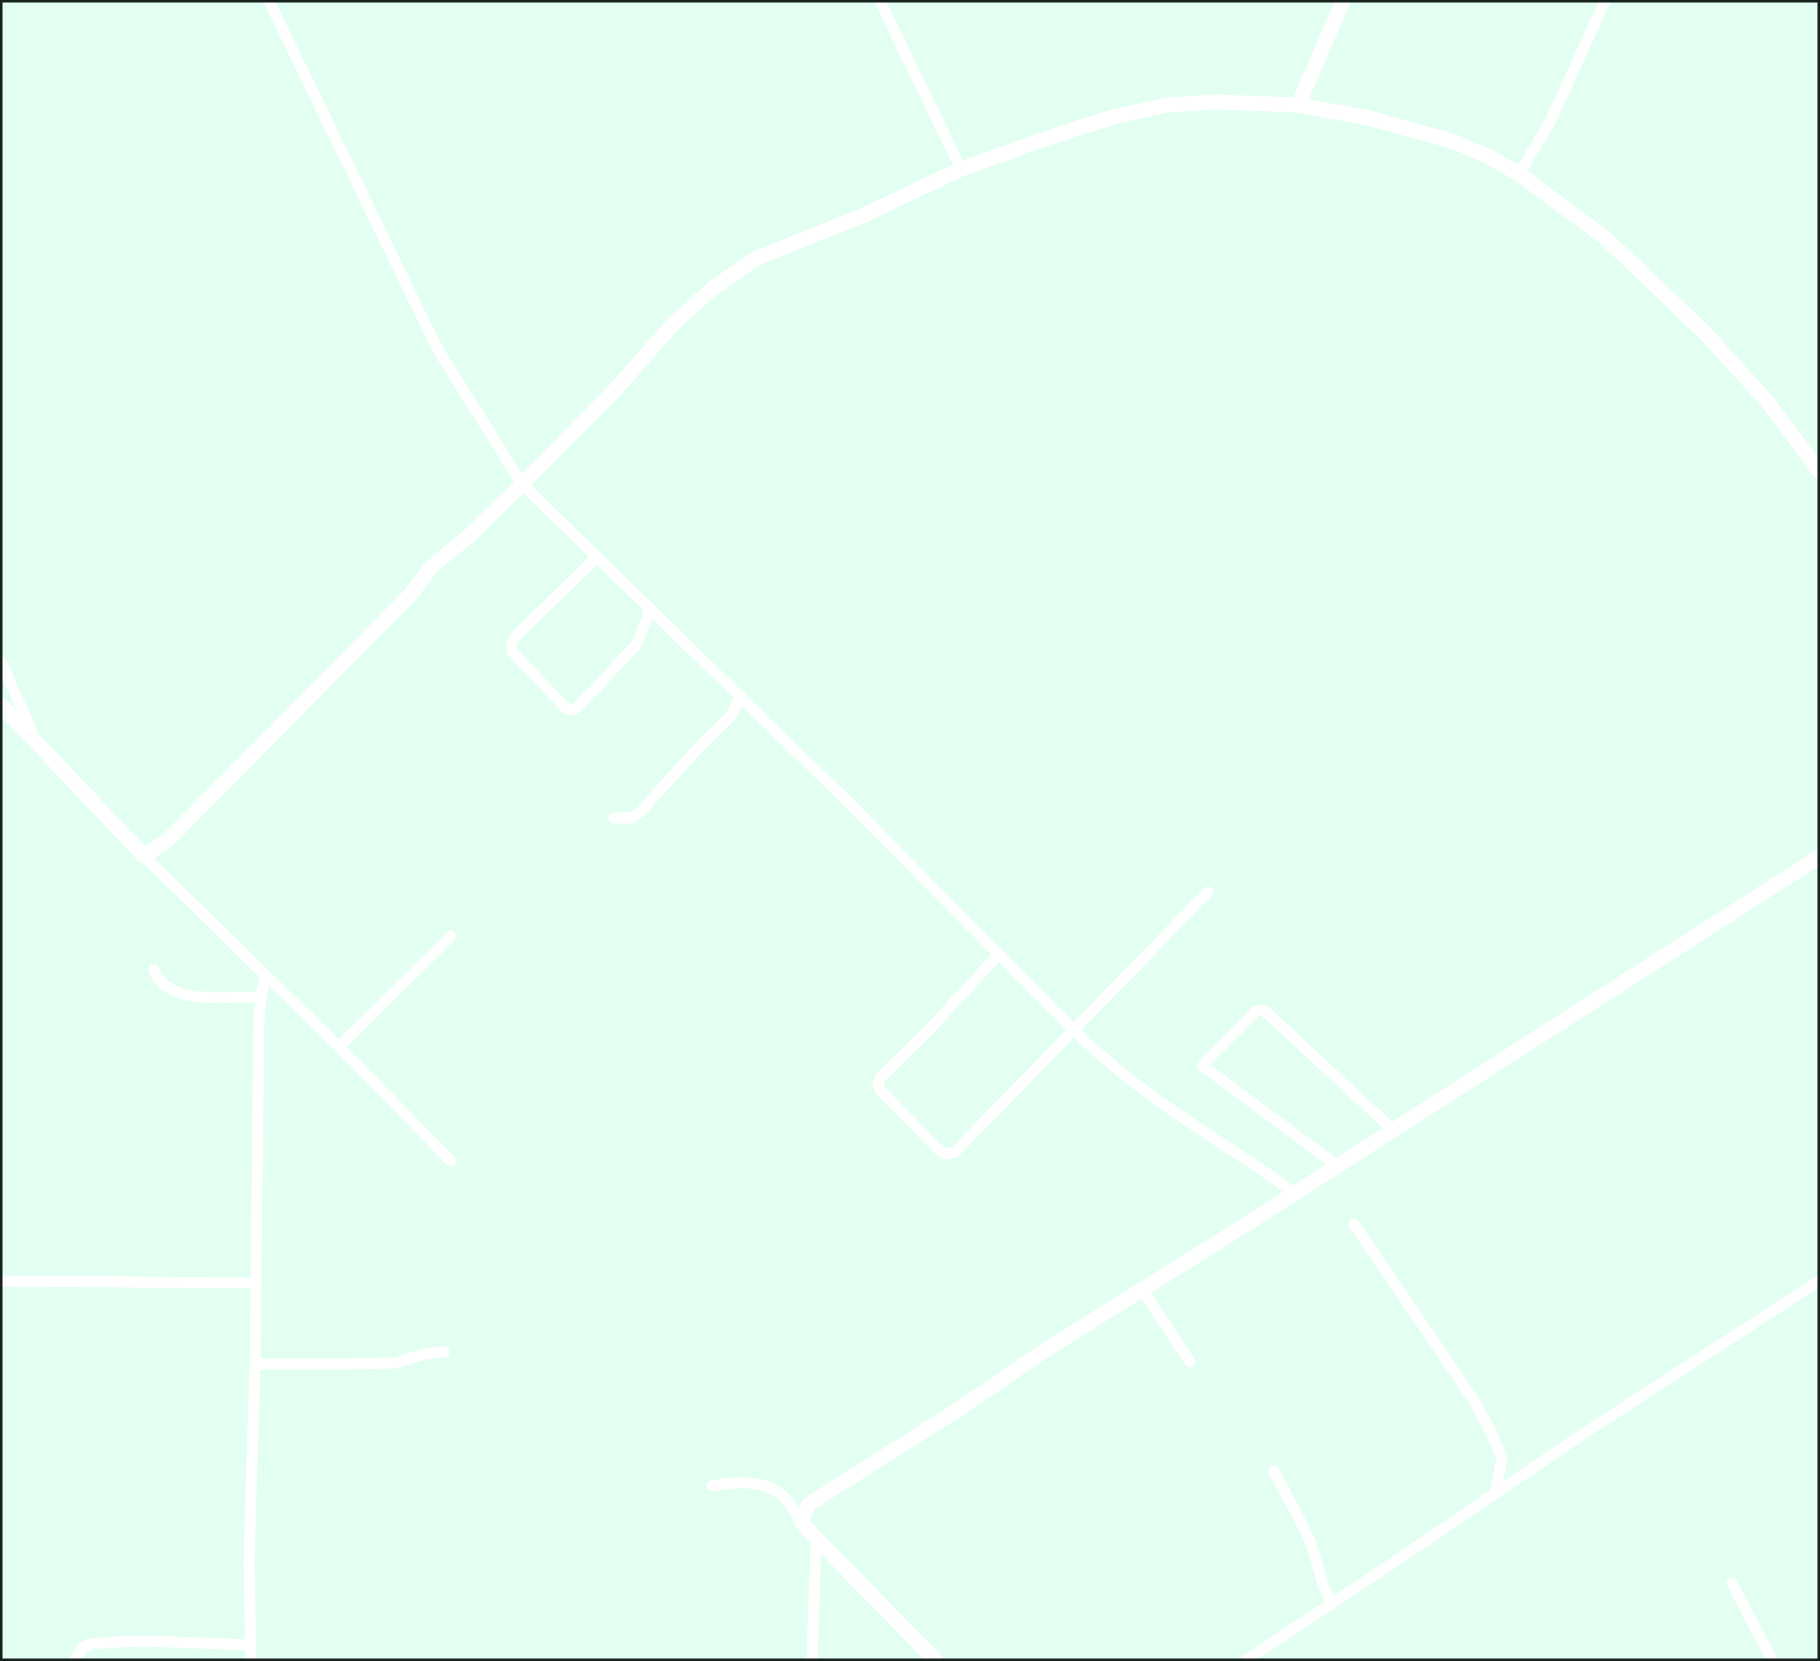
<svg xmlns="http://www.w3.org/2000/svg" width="1820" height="1661" font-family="Overpass,sans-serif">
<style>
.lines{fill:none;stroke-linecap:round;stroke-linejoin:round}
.street{stroke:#fff;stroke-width:11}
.secondary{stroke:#fff;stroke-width:15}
</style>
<rect width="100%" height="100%" fill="#e2fff2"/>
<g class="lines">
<g class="street">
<path d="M269 1 437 348 522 484 843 797 1086 1042C1129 1082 1178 1115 1227 1147 1249 1162 1272 1175 1293 1193"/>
<polyline points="880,1 961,169"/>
<polyline points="1519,174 1550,122 1605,1"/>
<polyline points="597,557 516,636 511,645 512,652 567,709 572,710 578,707 636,645 647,619 649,607"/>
<polyline points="1,662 35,738"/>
<polyline points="614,818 631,818 640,812 703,743 731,716 740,696"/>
<polyline points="144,856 339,1047 451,1161"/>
<path d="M998 955 928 1031 880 1078C878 1083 877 1086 881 1091L937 1148 945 1154 955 1152 1208 892"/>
<path d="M154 970C167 1007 229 996 261 997"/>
<polyline points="339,1047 451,936"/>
<polyline points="1336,1165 1203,1066 1205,1062 1255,1012 1260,1010 1265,1011 1392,1129"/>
<polyline points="1354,1224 1473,1399 1490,1430 1502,1458 1495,1494"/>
<polyline points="1,1281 256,1283"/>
<polyline points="1142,1289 1190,1362"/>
<polyline points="255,1364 347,1364 396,1363 424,1354 444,1352"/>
<path d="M1274 1471C1286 1496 1301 1519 1311 1544 1319 1564 1320 1585 1332 1603"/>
<path d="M712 1486C733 1481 766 1480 783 1496 790 1503 795 1513 801 1521"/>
<polyline points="1732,1583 1772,1660"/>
<polyline points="75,1660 83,1647 92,1644 116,1642 145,1641 251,1645"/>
<polyline points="251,1660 249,1562 255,1364 259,1016 262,991 266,976"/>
<polyline points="812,1660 816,1539"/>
<polyline points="1246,1660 1372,1577 1586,1432 1819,1281"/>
</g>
<g class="secondary">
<polyline points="1298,105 1343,1"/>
<polyline points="1,705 144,856 168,840 411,594 432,566 468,537 522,484 616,389 672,325 713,288 757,258 864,215 961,169 1048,138 1113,117 1167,105 1216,102 1298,105 1369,118 1455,142 1489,157 1519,174 1604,237 1634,265 1705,333 1767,401 1819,471"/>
<polyline points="935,1660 809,1531 801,1521 809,1504 959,1409 1044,1351 1242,1227 1819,857"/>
</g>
</g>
<rect width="1820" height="1661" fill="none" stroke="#17211d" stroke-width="5"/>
</svg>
